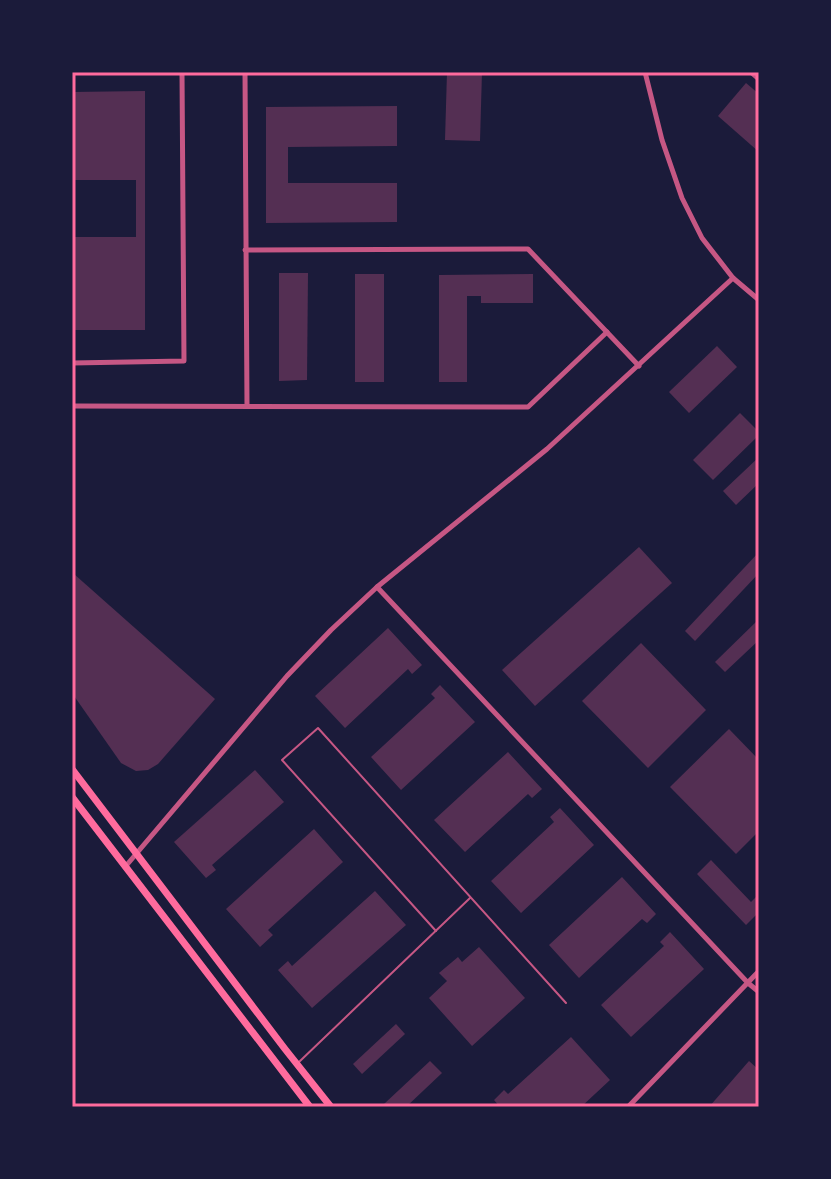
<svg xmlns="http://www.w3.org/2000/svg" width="831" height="1179" font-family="Inter,sans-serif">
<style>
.building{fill:#542f53}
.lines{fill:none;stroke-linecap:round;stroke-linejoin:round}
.service{stroke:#c65784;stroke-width:2}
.minor{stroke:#c65784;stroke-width:5}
.secondary{stroke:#ff6b9d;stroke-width:7}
.neatline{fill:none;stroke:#ff6b9d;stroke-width:3}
</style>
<rect width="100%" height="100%" fill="#1b1b3a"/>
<g class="building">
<polygon points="447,72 482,72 480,141 445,140"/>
<polygon points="746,83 759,94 759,152 718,116"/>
<polygon points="145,91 145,330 72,330 72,237 136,237 136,180 72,180 72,92"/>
<polygon points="397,106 397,146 288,147 288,183 397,183 397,222 266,223 266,107"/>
<polygon points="279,273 308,273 307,380 279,381"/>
<rect x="355" y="274" width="29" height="108"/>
<polygon points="533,274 533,303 481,303 481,296 467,296 467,382 439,382 439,275"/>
<polygon points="717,346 737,367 689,413 669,392"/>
<polygon points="740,413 759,432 759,435 713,480 693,460"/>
<polygon points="759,457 759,483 736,505 723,491"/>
<polygon points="639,547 672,583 535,706 502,670"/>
<polygon points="759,552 759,573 695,641 685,631"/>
<polygon points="74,574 215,699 158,764 148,770 136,771 121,763 72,693 72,576"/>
<polygon points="759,619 759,640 725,672 715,662"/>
<polygon points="388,628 422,665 412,674 408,669 345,728 315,696"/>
<polygon points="641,643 706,710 648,768 582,701"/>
<polygon points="440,685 475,722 401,790 371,757 435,698 431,694"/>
<polygon points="729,729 759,760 759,831 736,854 670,787"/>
<polygon points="508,752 542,789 532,798 528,794 465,852 434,820"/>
<polygon points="255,770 284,802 212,865 216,870 206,878 174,842"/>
<polygon points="560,808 594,845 521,913 491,881 554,822 550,817"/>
<polygon points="314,829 343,862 268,930 273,935 260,947 226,909"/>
<polygon points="711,860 751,902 759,894 759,912 746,925 697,874"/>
<polygon points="622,877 656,914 647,923 642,919 579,978 549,945"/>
<polygon points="375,891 406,925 312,1008 278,970 288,961 292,966"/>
<polygon points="670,932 704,969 631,1037 601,1005 664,946 660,942"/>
<polygon points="479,947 525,998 472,1046 429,998 447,981 439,973 458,957 462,962"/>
<polygon points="396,1024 405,1034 362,1074 353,1064"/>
<polygon points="571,1037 610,1080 581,1107 500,1107 494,1100 504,1090 508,1094"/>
<polygon points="430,1061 442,1073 406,1107 386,1107 384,1104"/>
<polygon points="749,1061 759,1070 759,1107 709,1107"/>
</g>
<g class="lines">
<g class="service">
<polyline points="436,931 282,760 318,728 566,1003"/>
<polyline points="299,1062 470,898"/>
</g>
<g class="minor">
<polyline points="245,72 247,406"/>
<polyline points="645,72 662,140 682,198 702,238 733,278 759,300"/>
<polyline points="751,72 759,79"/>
<polyline points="245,250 528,249 639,366"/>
<polyline points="72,363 184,361 182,72"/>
<polyline points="72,406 528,407 607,332"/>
<polyline points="377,587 748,983 759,992"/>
<polyline points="125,867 287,676 331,630 377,587 547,449 733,278"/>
<polyline points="628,1107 759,971"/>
</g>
<g class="secondary">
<polyline points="72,769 285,1049 331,1107"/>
<polyline points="72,797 310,1107"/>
</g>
</g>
<rect width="831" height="1179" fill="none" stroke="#1b1b3a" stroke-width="148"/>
<rect x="74" y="74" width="683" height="1031" class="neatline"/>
</svg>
